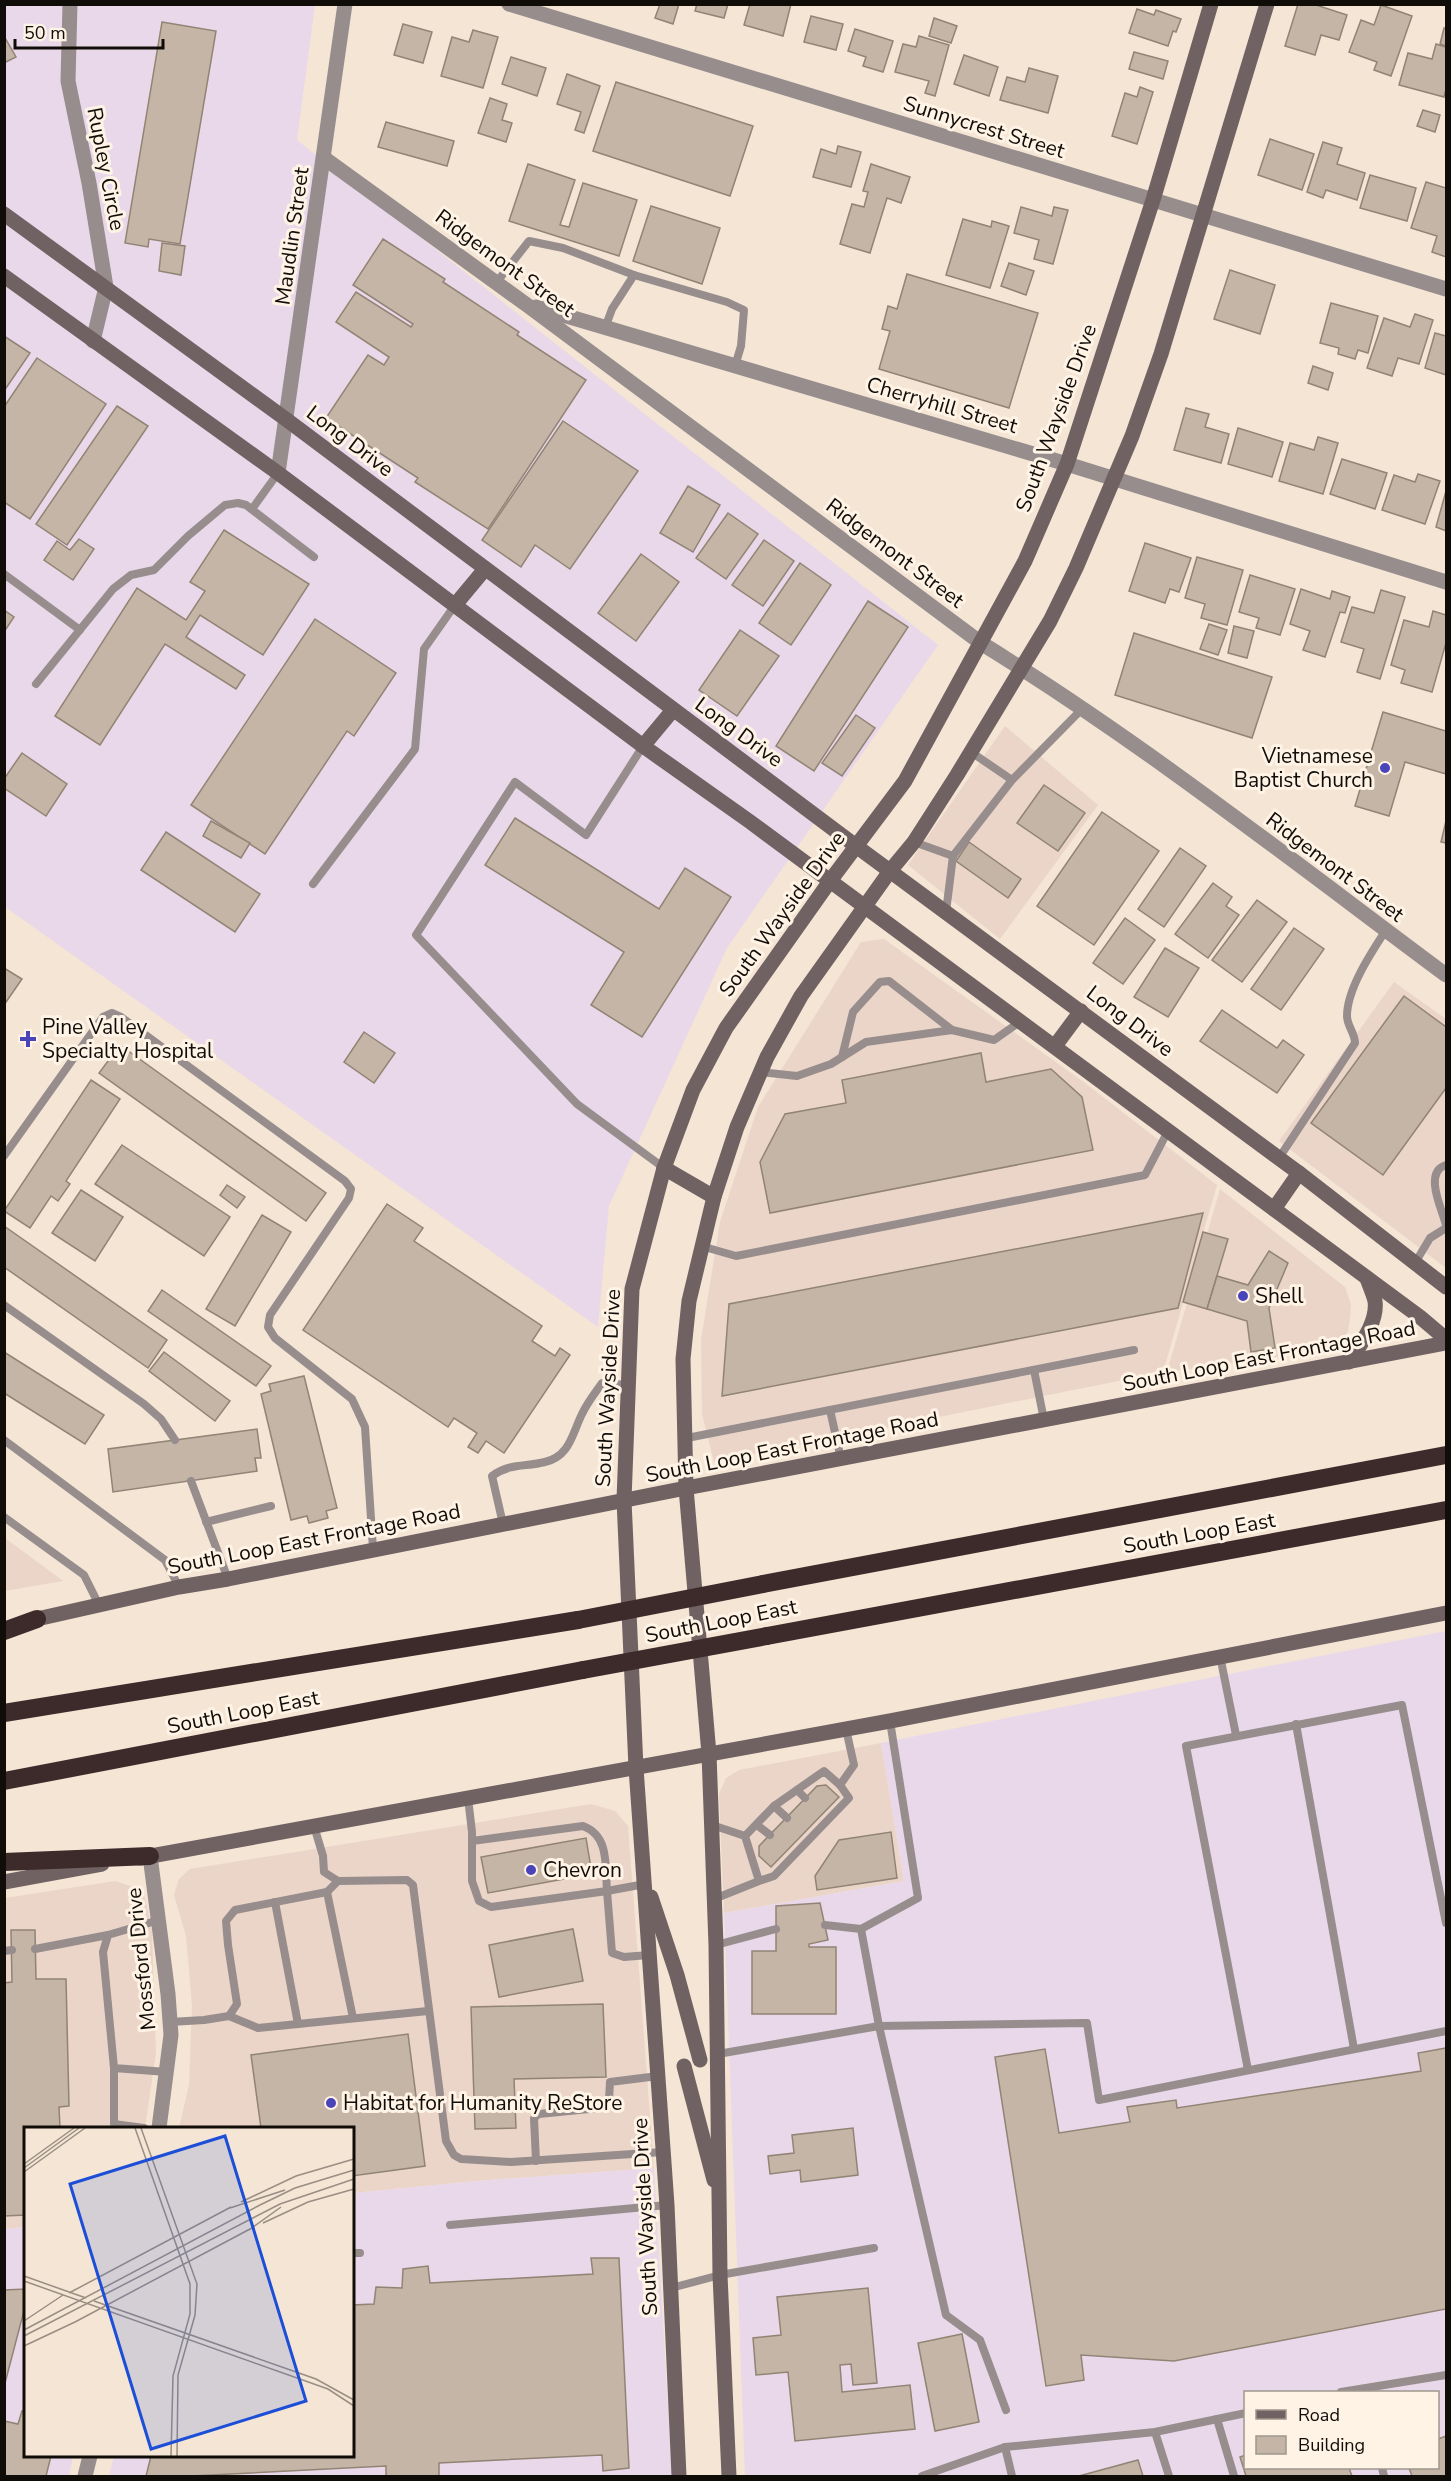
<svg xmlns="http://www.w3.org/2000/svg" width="1451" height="2481" font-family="'Nunito Sans',sans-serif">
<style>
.commercial{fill:#ebd5c8}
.industrial{fill:#e9d8e9;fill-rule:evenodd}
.building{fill:#c4b5a6;stroke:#918475;stroke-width:1.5}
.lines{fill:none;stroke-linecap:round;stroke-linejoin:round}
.lane{stroke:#978d8d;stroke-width:8}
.street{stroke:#978d8d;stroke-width:15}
.secondary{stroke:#706262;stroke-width:15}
.highway{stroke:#3d2b2c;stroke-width:18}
.highway-bridge{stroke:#3d2b2c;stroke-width:18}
.poi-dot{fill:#4a44ba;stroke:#fff3e6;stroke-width:2}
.labels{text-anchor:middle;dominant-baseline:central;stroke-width:6;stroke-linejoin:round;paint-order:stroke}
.street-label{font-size:21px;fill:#100c07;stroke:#fff3e6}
.poi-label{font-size:21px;fill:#100c07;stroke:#fff3e6;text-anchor:start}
.inset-road{fill:none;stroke:#998e83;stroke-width:1.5}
.view{fill:#1d4ed8;fill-opacity:0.15;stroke:#1d4ed8;stroke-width:3}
.inset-edge{fill:none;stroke:#100c07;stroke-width:3}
</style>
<rect width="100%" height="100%" fill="#f4e5d5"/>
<g class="commercial">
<polygon points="1005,726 1098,805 1000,939 908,865"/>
<polygon points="884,939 1081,1080 1217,1185 1163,1372 714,1462 702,1414 701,1340 720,1222 758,1107 861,942"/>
<polygon points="1394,982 1446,1019 1446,1268 1279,1141"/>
<polygon points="1220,1189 1345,1287 1351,1304 1350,1318 1348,1332 1339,1343 1323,1351 1167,1372"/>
<polygon points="5,1538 63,1581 5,1591"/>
<polygon points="881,1743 904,1881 724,1913 719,1794 726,1778 739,1770"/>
<polygon points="591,1804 615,1811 628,1826 654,2168 476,2181 353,2193 352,2128 179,2128 189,2085 192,2006 186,1936 174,1895 179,1879 190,1869"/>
<polygon points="115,1881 133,1887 145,1897 152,1931 156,2053 145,2128 26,2128 25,2227 5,2229 5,1898"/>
</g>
<g class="industrial">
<polygon points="5,5 315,5 297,140 938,645 727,948 609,1206 598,1327 5,907"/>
<path d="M1446 1631V2476H745L724 1913 904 1881 881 1743ZM1246 2392H1438V2468H1246Z"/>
<polygon points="654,2168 672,2476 109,2476 114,2456 352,2456 353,2193 476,2181"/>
<polygon points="25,2227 26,2456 73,2456 69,2476 5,2476 5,2229"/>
</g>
<g class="building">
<polygon points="660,4 679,4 673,24 655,18"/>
<polygon points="697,4 728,4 724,18 695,11"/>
<polygon points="750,4 791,4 783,36 744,25"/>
<polygon points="1298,4 1313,4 1347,15 1339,40 1321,35 1315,55 1285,46"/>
<polygon points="1381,5 1412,16 1391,76 1374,70 1377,62 1349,52 1361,20 1374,25"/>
<polygon points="1137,9 1154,15 1156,10 1181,19 1176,32 1173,31 1168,46 1129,33"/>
<polygon points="811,16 843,24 836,50 804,42"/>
<polygon points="934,18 957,26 951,43 929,36"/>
<polygon points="162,22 216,31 180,244 149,239 148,247 125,243"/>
<polygon points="403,24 432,32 423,63 394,55"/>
<polygon points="1444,28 1446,28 1446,46 1440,44"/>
<polygon points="855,29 893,41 883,72 863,66 866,57 848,51"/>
<polygon points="473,30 498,37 483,88 441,76 452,37 469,42"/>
<polygon points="4,36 16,57 4,63"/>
<polygon points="919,36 949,45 935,96 925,93 929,81 895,72 903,44 916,47"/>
<polygon points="1436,44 1446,47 1446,89 1444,97 1399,85 1408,53 1432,59"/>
<polygon points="1134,52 1168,61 1163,79 1129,69"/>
<polygon points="964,55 998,67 989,96 954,84"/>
<polygon points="511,57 546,68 537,96 502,84"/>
<polygon points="1029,68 1058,76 1048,113 1000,100 1007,77 1025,82"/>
<polygon points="567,74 600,86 584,133 575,130 581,112 557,104"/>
<polygon points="616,82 753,126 730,196 593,151"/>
<polygon points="1140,87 1153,92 1137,144 1112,136 1125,93 1137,97"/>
<polygon points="490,98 507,104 502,120 512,123 506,142 478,133"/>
<polygon points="1423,110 1440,115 1435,132 1417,126"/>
<polygon points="386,122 454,141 447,166 378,147"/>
<polygon points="1270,139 1314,154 1302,190 1258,175"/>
<polygon points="1323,142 1342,148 1337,164 1365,173 1357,200 1326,190 1323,198 1307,192"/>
<polygon points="838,146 861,152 851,187 813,177 821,149 836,154"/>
<polygon points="528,164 575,180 560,225 569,227 583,183 637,200 619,256 509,221"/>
<polygon points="871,164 910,177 901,203 887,198 870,253 840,244 852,204 864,207 868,192 863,191"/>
<polygon points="1370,175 1416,188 1407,221 1360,208"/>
<polygon points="1426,182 1446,188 1446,257 1432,252 1437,236 1411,228"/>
<polygon points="651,206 720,228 702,284 633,261"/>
<polygon points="1021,207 1052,216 1054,207 1068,210 1053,264 1034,259 1039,240 1014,233"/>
<polygon points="963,219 991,227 992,221 1009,226 990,288 946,275"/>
<polygon points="383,239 445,279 443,282 519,332 517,335 586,380 488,529 415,482 418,478 326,418 368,355 384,365 389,357 336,322 356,292 411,327 413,324 353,285"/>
<polygon points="162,243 185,246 181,275 159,271"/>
<polygon points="1009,263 1034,271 1026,295 1001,286"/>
<polygon points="1230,270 1275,285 1260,334 1214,319"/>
<polygon points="907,274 1038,313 1009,408 879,369 890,331 882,329 888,306 897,309"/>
<polygon points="1331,303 1378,316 1368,353 1358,350 1355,359 1338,354 1339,348 1320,343"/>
<polygon points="1415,314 1433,320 1419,364 1398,358 1392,376 1367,368 1384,318 1410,327"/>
<polygon points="1435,333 1446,336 1446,375 1425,368"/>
<polygon points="4,336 30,353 4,391"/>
<polygon points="37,358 106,404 30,519 4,502 4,407"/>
<polygon points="1313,366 1333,373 1328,390 1308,383"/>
<polygon points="117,406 148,426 67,545 36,524"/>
<polygon points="1186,408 1209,414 1205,427 1229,434 1221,463 1174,450"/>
<polygon points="563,421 638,471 570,569 535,545 521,567 482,540"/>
<polygon points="1238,428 1283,442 1272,477 1228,464"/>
<polygon points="1318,437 1338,443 1323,494 1279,481 1290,443 1314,450"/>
<polygon points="1342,459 1387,473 1375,509 1330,494"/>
<polygon points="1418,474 1440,481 1425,524 1382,510 1394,475 1415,482"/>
<polygon points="688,486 720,505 693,552 660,533"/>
<polygon points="1446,491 1446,531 1436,527"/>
<polygon points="728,513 758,534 726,579 696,558"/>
<polygon points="224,530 309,584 263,655 200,615 186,637 245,675 236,689 165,644 100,745 55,716 137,588 186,620 205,591 190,582"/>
<polygon points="79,539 94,549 73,580 44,560 57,541 70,550"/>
<polygon points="764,540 794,561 763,606 732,585"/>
<polygon points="1145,543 1191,558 1179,592 1170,589 1165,603 1129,591"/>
<polygon points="641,554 679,582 636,641 598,613"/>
<polygon points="1197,557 1243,570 1227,625 1201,618 1205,604 1185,598"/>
<polygon points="800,563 831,585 791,645 759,623"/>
<polygon points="1250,575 1295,589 1280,635 1256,628 1259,618 1239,612"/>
<polygon points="1301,589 1330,599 1332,591 1350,597 1345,613 1340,612 1325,657 1303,650 1310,631 1290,624"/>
<polygon points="1381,590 1405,597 1380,679 1357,672 1364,649 1341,642 1352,607 1374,613"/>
<polygon points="868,601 908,627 814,771 776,746"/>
<polygon points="4,610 14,617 4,632"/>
<polygon points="1433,611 1446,615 1446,643 1432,692 1401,683 1405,670 1391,665 1404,620 1429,627"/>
<polygon points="315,619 396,673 354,736 347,731 265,854 191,805"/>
<polygon points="1209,624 1227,630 1218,655 1200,649"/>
<polygon points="1234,626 1254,631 1247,658 1228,653"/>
<polygon points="740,630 779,656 737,716 699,690"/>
<polygon points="1134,633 1272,677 1252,738 1115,695"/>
<polygon points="1383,712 1446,731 1446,774 1405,762 1389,816 1355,806"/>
<polygon points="856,715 875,728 842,776 822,763"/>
<polygon points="22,753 67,784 46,816 4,788 4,779"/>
<polygon points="1044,785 1085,813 1058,851 1017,823"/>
<polygon points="1102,812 1159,851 1094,945 1037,906"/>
<polygon points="515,818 659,909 685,868 731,897 642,1037 591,1005 624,952 485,865"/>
<polygon points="211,821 250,843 241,858 203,836"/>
<polygon points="1446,821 1446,843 1441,842"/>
<polygon points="166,832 260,894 235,932 141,870"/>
<polygon points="969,842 1021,879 1008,898 956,861"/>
<polygon points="1180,848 1206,866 1164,927 1138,909"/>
<polygon points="1213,883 1232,897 1226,906 1239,915 1208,958 1175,934"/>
<polygon points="1257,900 1287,922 1242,982 1212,960"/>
<polygon points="1125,918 1155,940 1123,984 1093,963"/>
<polygon points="1294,928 1324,949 1281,1010 1251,989"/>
<polygon points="1165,948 1199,968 1168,1017 1134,997"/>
<polygon points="4,968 22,979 4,1005"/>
<polygon points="1404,996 1446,1027 1446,1088 1383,1175 1311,1123"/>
<polygon points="1222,1010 1277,1048 1283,1040 1304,1055 1277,1093 1200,1041"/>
<polygon points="364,1032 395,1053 374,1083 344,1062"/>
<polygon points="120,1045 326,1193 306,1221 99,1073"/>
<polygon points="981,1053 986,1082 1051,1069 1082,1097 1093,1150 770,1213 760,1162 785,1114 846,1103 842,1080"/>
<polygon points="91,1080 120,1099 66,1181 70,1184 58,1201 51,1196 30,1228 4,1211"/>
<polygon points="122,1145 230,1217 204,1256 95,1184"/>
<polygon points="227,1185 245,1197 237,1208 220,1195"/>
<polygon points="81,1190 123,1217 95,1261 52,1233"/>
<polygon points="387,1204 423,1228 414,1241 542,1326 532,1341 555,1356 560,1348 570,1355 504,1453 486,1441 478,1453 468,1447 477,1433 454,1418 448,1427 303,1330"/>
<polygon points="1203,1213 1178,1308 722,1396 729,1304"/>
<polygon points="262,1215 291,1232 235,1326 206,1309"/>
<polygon points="4,1226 167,1340 148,1368 4,1267"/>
<polygon points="1203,1232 1228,1239 1207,1309 1183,1302"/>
<polygon points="1269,1251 1288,1263 1269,1308 1275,1348 1251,1352 1247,1321 1207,1309 1217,1276 1248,1285"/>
<polygon points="162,1290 271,1366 256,1386 148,1311"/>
<polygon points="4,1352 104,1415 85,1444 4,1393"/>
<polygon points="164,1352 230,1401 215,1421 149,1371"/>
<polygon points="304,1376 337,1508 326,1511 328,1518 309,1523 307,1516 291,1520 261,1394 271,1391 269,1384"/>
<polygon points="257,1429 261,1458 255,1458 257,1471 113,1492 108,1449"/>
<polygon points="826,1785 839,1797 771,1867 759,1856 759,1846 817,1786"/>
<polygon points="891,1832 897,1878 817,1890 815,1876 839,1840"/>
<polygon points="586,1838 592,1874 488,1893 481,1857"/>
<polygon points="820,1903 828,1940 809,1944 809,1947 836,1947 836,2014 752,2014 752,1951 776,1951 776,1906"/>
<polygon points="573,1929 583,1981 499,1997 489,1945"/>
<polygon points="11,1930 35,1930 36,1979 66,1979 69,2106 59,2107 60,2128 26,2128 26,2215 4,2216 4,1983 12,1982"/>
<polygon points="603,2004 606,2077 514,2079 516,2128 475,2129 471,2007"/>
<polygon points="408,2034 425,2166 352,2176 352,2128 261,2128 251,2055"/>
<polygon points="1446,2048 1446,2309 1174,2361 1081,2355 1084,2380 1046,2386 995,2057 1045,2049 1059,2133 1130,2122 1127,2107 1176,2100 1177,2108 1421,2071 1418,2053"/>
<polygon points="853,2128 858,2175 801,2182 800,2170 770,2174 768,2156 794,2153 792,2135"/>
<polygon points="591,2258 619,2258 629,2468 603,2471 602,2455 439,2463 439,2476 386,2476 386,2466 191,2476 146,2476 151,2456 352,2456 352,2305 374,2304 376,2287 402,2288 403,2269 428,2266 430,2283 593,2274"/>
<polygon points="868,2288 877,2383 853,2385 851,2364 840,2365 842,2392 910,2385 915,2429 795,2441 788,2372 756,2375 753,2338 781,2335 777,2297"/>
<polygon points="26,2289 26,2303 4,2387 4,2290"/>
<polygon points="962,2334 979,2422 935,2431 918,2343"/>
<polygon points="22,2411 26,2412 26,2456 51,2456 46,2476 4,2476 4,2421 18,2424"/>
<polygon points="1446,2436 1446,2476 1412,2476 1409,2468 1438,2468 1438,2439"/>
<polygon points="1246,2455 1246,2468 1349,2468 1352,2476 1246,2476 1240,2457"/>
<polygon points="1138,2460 1143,2476 1079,2476"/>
</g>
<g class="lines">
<g class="lane">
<polyline points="496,283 529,241 563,248 634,275"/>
<polyline points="605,328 612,309 634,275 727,302 744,310 741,346 735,366"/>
<polyline points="252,509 278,473"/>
<polyline points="4,574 80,630"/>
<polyline points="36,684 113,589 131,575 154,570 188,536 225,505 238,503 246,505 314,557"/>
<polyline points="643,746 586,835 515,782 416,935 577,1104 664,1168"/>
<polyline points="971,752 1012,780 1081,710"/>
<polyline points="914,842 953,856 1012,780"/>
<polyline points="313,884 415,749 424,649 455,605"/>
<polyline points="946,912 953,856"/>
<polyline points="842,1057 853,1012 880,982 889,981 952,1030"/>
<polyline points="760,1072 797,1076 831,1064 866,1042 952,1030 994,1040 1021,1021"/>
<polyline points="4,1156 103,1017 112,1013 121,1017 345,1181 351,1189 349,1198 270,1315 268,1327 275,1338 352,1399 365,1427 373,1549"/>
<path d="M1279 1158 1355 1043C1355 1033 1347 1026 1347 1016 1347 989 1371 953 1386 930"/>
<path d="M1446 1165C1423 1172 1442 1209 1446 1225"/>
<polyline points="701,1246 736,1256 1145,1175 1168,1131"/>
<polyline points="1415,1263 1430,1238 1446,1228"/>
<polyline points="4,1305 144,1404 161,1419 175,1440"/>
<polyline points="1034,1370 1044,1420"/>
<polyline points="830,1410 841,1459"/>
<polyline points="687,1438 1134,1350"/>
<polyline points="4,1440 165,1560 179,1587"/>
<polyline points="191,1481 228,1579"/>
<polyline points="4,1517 84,1575 99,1605"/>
<polyline points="206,1522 271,1506"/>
<path d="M503 1524 492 1476C510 1463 525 1467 545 1462 570 1456 572 1434 582 1414 587 1403 595 1393 602 1383L628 1385"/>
<polyline points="1220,1656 1236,1735"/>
<polyline points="1296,1724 1354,2049"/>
<polyline points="840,1785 854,1765 846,1729"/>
<polyline points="797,1790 805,1798"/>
<polyline points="468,1798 472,1832 472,1881 479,1901 491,1907 607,1891 612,1953 624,1957 649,1955"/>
<polyline points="774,1806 787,1818"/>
<polyline points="712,1825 745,1836"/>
<polyline points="757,1825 770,1835"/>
<polyline points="314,1826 323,1856 324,1872 338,1881 407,1880 413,1885 446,2141 454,2155 461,2159 511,2162 663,2152"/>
<path d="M472 1841 583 1826C610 1836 605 1867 607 1891L645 1884"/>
<polyline points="327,1892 353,2018"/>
<polyline points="714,1899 759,1881 745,1836 774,1806 824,1771 840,1785 849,1798 774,1876 759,1881"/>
<polyline points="275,1902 298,2024"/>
<polyline points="159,1920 108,1935 103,1952 114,2068 167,2072"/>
<polyline points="825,1925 861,1929 918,1898 890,1721"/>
<polyline points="861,1929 879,2026 946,2315 980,2340 1006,2410"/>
<polyline points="716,1945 776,1929"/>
<polyline points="35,1949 108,1935"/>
<polyline points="4,1951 12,1950"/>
<polyline points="229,2016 258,2028 428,2011"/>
<polyline points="170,2022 204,2020 229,2016 237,2004 228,1945 226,1921 235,1910 327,1892 338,1881"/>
<polyline points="718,2054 879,2026 1087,2023 1099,2100 1446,2031"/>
<polyline points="114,2068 114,2124 144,2128"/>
<polyline points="1248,2070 1186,1746 1402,1705 1446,1923"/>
<polyline points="536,2161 534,2118 539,2114 599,2108 609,2100 610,2082 658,2076"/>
<polyline points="450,2225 667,2205"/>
<polyline points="352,2253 360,2253"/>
<polyline points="671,2288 720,2275 874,2248"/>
<polyline points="1341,2392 1446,2375"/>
<polyline points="1217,2419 1234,2476"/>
<polyline points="1155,2432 1169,2476"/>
<polyline points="1005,2447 1012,2476"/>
<polyline points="1382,2468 1384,2476"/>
<polyline points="922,2476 1005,2447 1155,2432 1246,2413"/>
</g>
<g class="street">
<polyline points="70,4 68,81 89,183 106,287 93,341"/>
<polyline points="509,4 1446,289"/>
<path d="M324 158 527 305 981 643C1143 743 1294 862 1446 975"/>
<polyline points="536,307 1067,464 1446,582"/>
<polyline points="278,473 345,4"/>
<polyline points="150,1856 168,1994 171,2035 159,2128"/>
<polyline points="85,2476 90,2456"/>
</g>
<g class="secondary">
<polyline points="4,214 287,420 856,846 1299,1173 1446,1287"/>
<polyline points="4,276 278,473 643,746 749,821 1420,1317 1446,1339"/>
<polyline points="455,605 485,569"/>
<polyline points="643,746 673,710"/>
<polyline points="1055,1046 1081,1011"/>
<polyline points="664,1168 714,1197"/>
<polyline points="1274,1209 1299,1173"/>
<path d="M1349 1362C1360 1345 1378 1322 1375 1301 1373 1293 1369 1285 1367 1278"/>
<polyline points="28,1621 179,1587 228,1579 686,1488 1446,1343"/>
<polyline points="140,1858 890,1721 1446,1613"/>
<polyline points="4,1882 102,1864"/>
<polyline points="651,1897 677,1975 700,2060"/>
<polyline points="684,2066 714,2180"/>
<polyline points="679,2476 667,2205 636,1768 624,1500 632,1289 664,1168 693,1090 726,1028 830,881 905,781 1025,561 1067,464 1153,200 1211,4"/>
<polyline points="729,2476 720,2275 716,1945 709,1754 686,1488 683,1359 689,1301 714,1197 737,1127 767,1057 801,996 890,871 914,842 957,775 1050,621 1076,568 1132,436 1161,354 1267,4"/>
</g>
<g class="highway">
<polyline points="763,1584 1446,1455"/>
<polyline points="4,1631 37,1619"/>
<polyline points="767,1636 1446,1510"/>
<polyline points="4,1713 578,1620"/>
<polyline points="4,1781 583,1670"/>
<polyline points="4,1862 150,1856"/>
</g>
<g class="highway-bridge">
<polyline points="578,1620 763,1584"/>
<polyline points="583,1670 767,1636"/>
</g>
</g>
<g class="poi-dot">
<circle cx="1385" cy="768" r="6"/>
<path d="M25 1030h6v6h6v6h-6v6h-6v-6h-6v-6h6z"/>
<circle cx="1243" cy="1296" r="6"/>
<circle cx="531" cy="1870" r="6"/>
<circle cx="331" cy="2103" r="6"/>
</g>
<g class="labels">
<g class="street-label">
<text transform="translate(984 127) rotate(17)">Sunnycrest Street</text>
<text transform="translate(106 169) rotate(79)">Rupley Circle</text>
<text transform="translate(292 236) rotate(-82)">Maudlin Street</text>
<text transform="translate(505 263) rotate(36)">Ridgemont Street</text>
<text transform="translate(942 405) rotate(16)">Cherryhill Street</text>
<text transform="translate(1056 418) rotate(-70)">South Wayside Drive</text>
<text transform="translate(350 441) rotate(37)">Long Drive</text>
<text transform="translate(895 553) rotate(37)">Ridgemont Street</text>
<text transform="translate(739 732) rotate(36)">Long Drive</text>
<text transform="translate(1335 867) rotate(37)">Ridgemont Street</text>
<text transform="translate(782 914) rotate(-54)">South Wayside Drive</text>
<text transform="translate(1130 1021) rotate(37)">Long Drive</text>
<text transform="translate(1269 1356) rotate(-11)">South Loop East Frontage Road</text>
<text transform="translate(608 1388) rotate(-87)">South Wayside Drive</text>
<text transform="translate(792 1447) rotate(-11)">South Loop East Frontage Road</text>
<text transform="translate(1199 1533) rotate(-10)">South Loop East</text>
<text transform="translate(314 1539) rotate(-11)">South Loop East Frontage Road</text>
<text transform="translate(721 1621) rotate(-11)">South Loop East</text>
<text transform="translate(243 1712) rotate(-11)">South Loop East</text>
<text transform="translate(141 1959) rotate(-96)">Mossford Drive</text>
<text transform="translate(645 2217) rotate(-93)">South Wayside Drive</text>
</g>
<g class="poi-label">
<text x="1373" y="756" text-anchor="end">Vietnamese<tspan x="1373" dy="24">Baptist Church</tspan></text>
<text x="42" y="1027">Pine Valley<tspan x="42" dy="24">Specialty Hospital</tspan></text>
<text x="1255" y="1296">Shell</text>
<text x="543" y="1870">Chevron</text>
<text x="343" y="2103">Habitat for Humanity ReStore</text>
</g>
</g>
<g transform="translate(24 2127)">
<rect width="330" height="330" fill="#f4e5d5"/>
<path class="inset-road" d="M111 1 166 157V187L149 249 147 329M117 1 173 157 171 188 154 248 153 329M0 37 50 1M0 41 55 1M0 45 61 1M217 75 272 49 330 32M206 81 261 63M239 96 284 75 330 62M225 103 257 80M0 149 62 171M0 154 304 262 330 279M45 166 207 80M70 174 292 252 330 273M0 194 39 168M51 195 226 102M0 203 236 78 271 61 330 43M0 209 256 77 330 52M0 219 51 195"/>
<path class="view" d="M201 9 282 274 127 322 46 57Z"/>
<rect width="330" height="330" class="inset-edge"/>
</g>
<rect width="1451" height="2481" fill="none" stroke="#100c07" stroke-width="12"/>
<rect x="1244" y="2391" width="195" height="78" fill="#fff3e6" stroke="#9f978d" stroke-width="1.5"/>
<rect x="1256" y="2410" width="30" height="9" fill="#706262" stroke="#9f978d" stroke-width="1.5"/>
<text x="1298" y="2421" font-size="18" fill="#100c07">Road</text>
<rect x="1256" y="2436" width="30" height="18" fill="#c4b5a6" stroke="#9f978d" stroke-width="1.5"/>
<text x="1298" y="2451" font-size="18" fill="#100c07">Building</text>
<path d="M15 39v9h148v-9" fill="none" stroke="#100c07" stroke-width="3"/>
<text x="24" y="39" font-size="18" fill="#100c07" stroke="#fff3e6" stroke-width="4.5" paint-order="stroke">50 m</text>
</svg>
